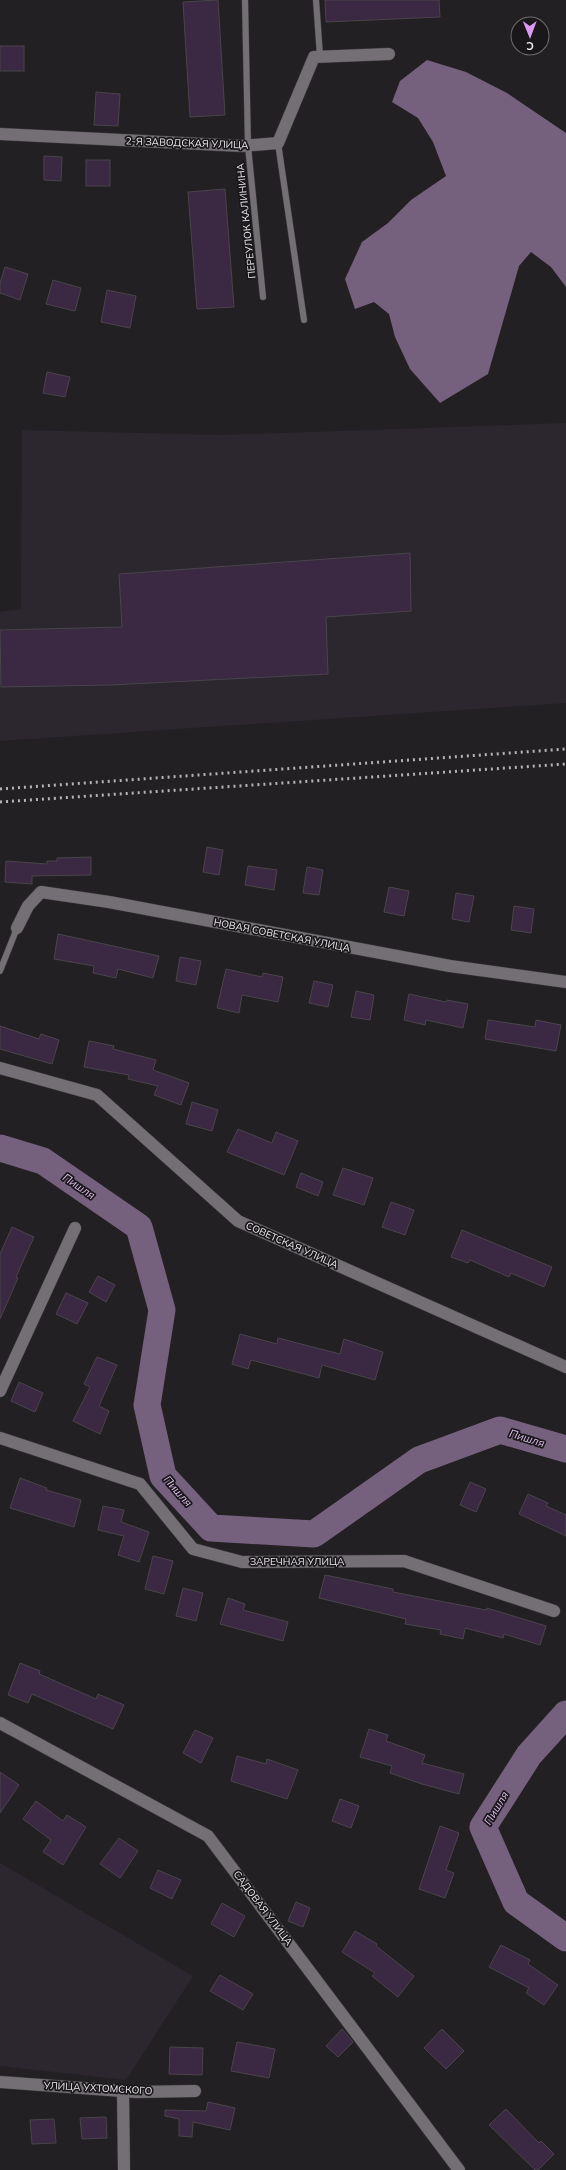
<svg xmlns="http://www.w3.org/2000/svg" width="566" height="2170" font-family="Mulish,sans-serif">
<style>
.built{fill:#2c262f}
.water{fill:#75607d}
.lines{fill:none;stroke-linecap:round;stroke-linejoin:round}
.river{stroke:#75607d;stroke-width:27}
.building{fill:#3b2842;stroke:#49454a}
.lane-casing{stroke:#3e3c3e;stroke-width:7}
.street-casing{stroke:#3e3c3e;stroke-width:13}
.lane{stroke:#736f74;stroke-width:6}
.street{stroke:#736f74;stroke-width:12}
.rail{stroke:#b4b2b5;stroke-width:3;stroke-dasharray:2 4;stroke-linecap:butt}
.labels{text-anchor:middle;dominant-baseline:central;stroke-width:3.5;stroke-linejoin:round;paint-order:stroke}
.street-label{font-size:10px;fill:#edebee;stroke:#1a171b}
.water-label{font-size:11px;font-style:italic;fill:#e5bff3;stroke:#1a171b}
</style>
<rect width="100%" height="100%" fill="#232024"/>
<g class="built">
<polygon points="566,423 566,703 0,741 0,612 21,609 22,430 222,435"/>
<polygon points="0,1863 193,1976 126,2080 0,2066"/>
</g>
<polygon class="water" points="427,60 466,72 507,93 566,133 566,287 551,267 531,252 519,266 488,374 440,403 410,369 395,337 389,314 374,302 355,309 345,279 362,242 388,223 411,200 446,176 433,142 418,118 392,102 400,81"/>
<g class="lines">
<g class="river">
<polyline points="0,1148 43,1161 139,1227 162,1310 147,1405 163,1476 211,1528 314,1534 419,1460 500,1430 566,1449"/>
<polyline points="566,1714 529,1755 483,1827 516,1902 566,1938"/>
</g>
</g>
<g class="building">
<polygon points="218,0 225,115 190,117 183,2"/>
<polygon points="325,0 439,0 440,17 326,22"/>
<rect x="0" y="46" width="24" height="25"/>
<polygon points="96,92 120,94 118,126 94,125"/>
<polygon points="44,156 62,157 61,181 44,180"/>
<rect x="86" y="160" width="24" height="26"/>
<polygon points="225,189 234,307 197,309 188,192"/>
<polygon points="5,267 28,274 20,300 0,293 0,283"/>
<polygon points="53,280 81,288 75,311 46,304"/>
<polygon points="107,290 136,296 130,328 101,322"/>
<polygon points="47,372 70,377 65,397 43,393"/>
<polygon points="410,553 411,611 326,617 328,674 110,685 1,687 0,630 122,627 119,574"/>
<polygon points="207,847 223,850 219,875 203,872"/>
<polygon points="91,857 91,875 32,876 32,884 5,882 6,861 47,864 47,861 57,861 57,858"/>
<polygon points="248,866 277,870 274,890 245,885"/>
<polygon points="307,867 323,870 319,895 303,893"/>
<polygon points="389,887 409,891 404,916 384,912"/>
<polygon points="456,893 474,896 469,922 452,919"/>
<polygon points="514,906 534,909 531,933 511,930"/>
<polygon points="58,934 159,956 153,978 118,969 116,978 93,973 94,966 54,959"/>
<polygon points="180,957 201,961 196,985 176,981"/>
<polygon points="226,969 262,977 263,973 283,977 278,1002 242,995 239,1013 217,1008"/>
<polygon points="314,981 333,985 328,1007 309,1003"/>
<polygon points="356,991 374,995 370,1020 351,1017"/>
<polygon points="409,994 446,1002 447,1000 468,1004 463,1028 426,1020 425,1025 404,1020"/>
<polygon points="488,1020 535,1027 536,1020 561,1025 556,1051 485,1039"/>
<polygon points="0,1026 39,1039 41,1034 59,1040 52,1064 0,1049"/>
<polygon points="89,1041 114,1046 113,1049 156,1060 153,1070 189,1083 181,1105 154,1095 158,1086 128,1079 129,1075 84,1067"/>
<polygon points="192,1102 218,1110 212,1131 186,1124"/>
<polygon points="238,1129 272,1143 276,1132 298,1141 284,1175 227,1152"/>
<polygon points="343,1168 373,1178 364,1205 333,1195"/>
<polygon points="301,1173 323,1182 318,1196 296,1187"/>
<polygon points="391,1202 414,1210 405,1235 382,1227"/>
<polygon points="12,1227 34,1237 16,1277 18,1278 0,1319 0,1254"/>
<polygon points="462,1230 552,1267 544,1287 511,1273 509,1277 470,1260 468,1263 451,1257"/>
<polygon points="98,1276 115,1285 106,1302 89,1292"/>
<polygon points="66,1293 88,1303 77,1324 56,1314"/>
<polygon points="240,1334 277,1344 278,1338 340,1354 344,1339 383,1352 375,1380 322,1365 319,1378 251,1360 248,1369 232,1364"/>
<polygon points="97,1357 117,1365 99,1406 109,1411 100,1434 73,1421 90,1387 84,1384"/>
<polygon points="19,1382 43,1393 35,1412 11,1401"/>
<polygon points="20,1478 47,1488 46,1490 81,1500 74,1527 10,1508"/>
<polygon points="470,1482 486,1489 476,1512 460,1505"/>
<polygon points="528,1494 548,1503 546,1506 566,1515 566,1536 519,1514"/>
<polygon points="103,1506 124,1510 121,1522 149,1532 139,1562 118,1555 124,1536 98,1530"/>
<polygon points="153,1556 173,1561 164,1594 145,1589"/>
<polygon points="325,1575 393,1589 393,1592 486,1610 487,1608 546,1626 540,1645 504,1634 503,1638 465,1628 463,1639 440,1634 441,1630 405,1624 406,1619 319,1598"/>
<polygon points="183,1588 203,1593 196,1621 176,1616"/>
<polygon points="228,1598 245,1604 243,1610 288,1622 283,1641 220,1624"/>
<polygon points="20,1663 40,1671 39,1674 96,1699 98,1694 124,1705 113,1729 32,1694 28,1703 8,1695"/>
<polygon points="369,1729 388,1735 386,1741 425,1755 422,1763 464,1774 459,1794 422,1784 390,1773 392,1766 360,1757"/>
<polygon points="195,1730 213,1738 201,1763 183,1753"/>
<polygon points="237,1756 266,1764 267,1759 298,1770 287,1799 231,1781"/>
<polygon points="0,1772 19,1785 0,1813"/>
<polygon points="340,1799 359,1806 351,1828 332,1821"/>
<polygon points="36,1801 63,1821 67,1815 86,1827 63,1865 43,1852 51,1840 23,1819"/>
<polygon points="440,1826 459,1833 446,1870 454,1873 445,1898 419,1889"/>
<polygon points="119,1838 138,1851 120,1878 100,1864"/>
<polygon points="158,1870 181,1880 172,1899 150,1888"/>
<polygon points="296,1902 310,1908 303,1927 288,1921"/>
<polygon points="222,1903 245,1916 234,1937 211,1924"/>
<polygon points="355,1931 377,1944 376,1946 414,1976 398,1997 372,1976 375,1973 342,1952"/>
<polygon points="501,1945 530,1960 528,1964 558,1985 544,2005 526,1993 529,1988 489,1967"/>
<polygon points="220,1975 253,1994 243,2010 210,1991"/>
<polygon points="342,2029 353,2042 338,2057 326,2046"/>
<polygon points="442,2029 464,2051 446,2069 424,2048"/>
<polygon points="237,2042 275,2049 269,2078 231,2071"/>
<polygon points="170,2047 203,2048 202,2075 169,2074"/>
<polygon points="208,2102 235,2108 230,2130 193,2122 192,2137 179,2136 179,2119 165,2116 165,2110 206,2111"/>
<polygon points="506,2109 539,2143 541,2141 554,2154 538,2170 535,2170 489,2125"/>
<polygon points="106,2117 107,2138 82,2139 80,2118"/>
<polygon points="54,2119 56,2143 32,2144 30,2120"/>
</g>
<g class="lines">
<defs>
<g id="lane">
<polyline points="245,0 248,146 263,297"/>
<polyline points="316,0 320,56"/>
<polyline points="278,143 304,320"/>
<polyline points="0,971 17,928"/>
</g>
<g id="street">
<polyline points="0,134 242,146 278,143 314,57 389,54"/>
<polyline points="17,928 28,906 41,892 109,902 450,966 566,982"/>
<polyline points="0,1068 97,1095 238,1221 566,1367"/>
<polyline points="0,1391 75,1228"/>
<polyline points="0,1438 140,1484 193,1549 242,1562 404,1561 554,1611"/>
<polyline points="0,1723 208,1836 459,2170"/>
<polyline points="0,2082 136,2092 195,2091"/>
<polyline points="123,2091 124,2170"/>
</g>
</defs>
<use href="#lane" class="lane-casing"/>
<use href="#street" class="street-casing"/>
<use href="#lane" class="lane"/>
<use href="#street" class="street"/>
<g class="rail">
<polyline points="0,789 566,749"/>
<polyline points="0,802 566,764"/>
</g>
</g>
<g class="labels">
<g class="street-label">
<text transform="translate(187 143) rotate(2)">2-Я ЗАВОДСКАЯ УЛИЦА</text>
<text transform="translate(246 221) rotate(-96)">ПЕРЕУЛОК КАЛИНИНА</text>
<text transform="translate(282 935) rotate(11)">НОВАЯ СОВЕТСКАЯ УЛИЦА</text>
<text transform="translate(292 1245) rotate(24)">СОВЕТСКАЯ УЛИЦА</text>
<text x="297" y="1561">ЗАРЕЧНАЯ УЛИЦА</text>
<text transform="translate(263 1908) rotate(53)">САДОВАЯ УЛИЦА</text>
<text transform="translate(98 2088) rotate(3)">УЛИЦА УХТОМСКОГО</text>
</g>
<g class="water-label">
<text transform="translate(79 1186) rotate(34)">Пишля</text>
<text transform="translate(527 1438) rotate(17)">Пишля</text>
<text transform="translate(178 1491) rotate(49)">Пишля</text>
<text transform="translate(496 1808) rotate(-59)">Пишля</text>
</g>
</g>
<g transform="translate(530 36) rotate(179)"><circle r="19" fill="#1a171b" stroke="#6e6c6f"/>
<path d="M0-3L7 15L0 10L-7 15Z" fill="#dc99f4"/>
<text y="-6" font-size="11" font-weight="bold" text-anchor="middle" fill="#edebee">С</text>
</g>
</svg>
